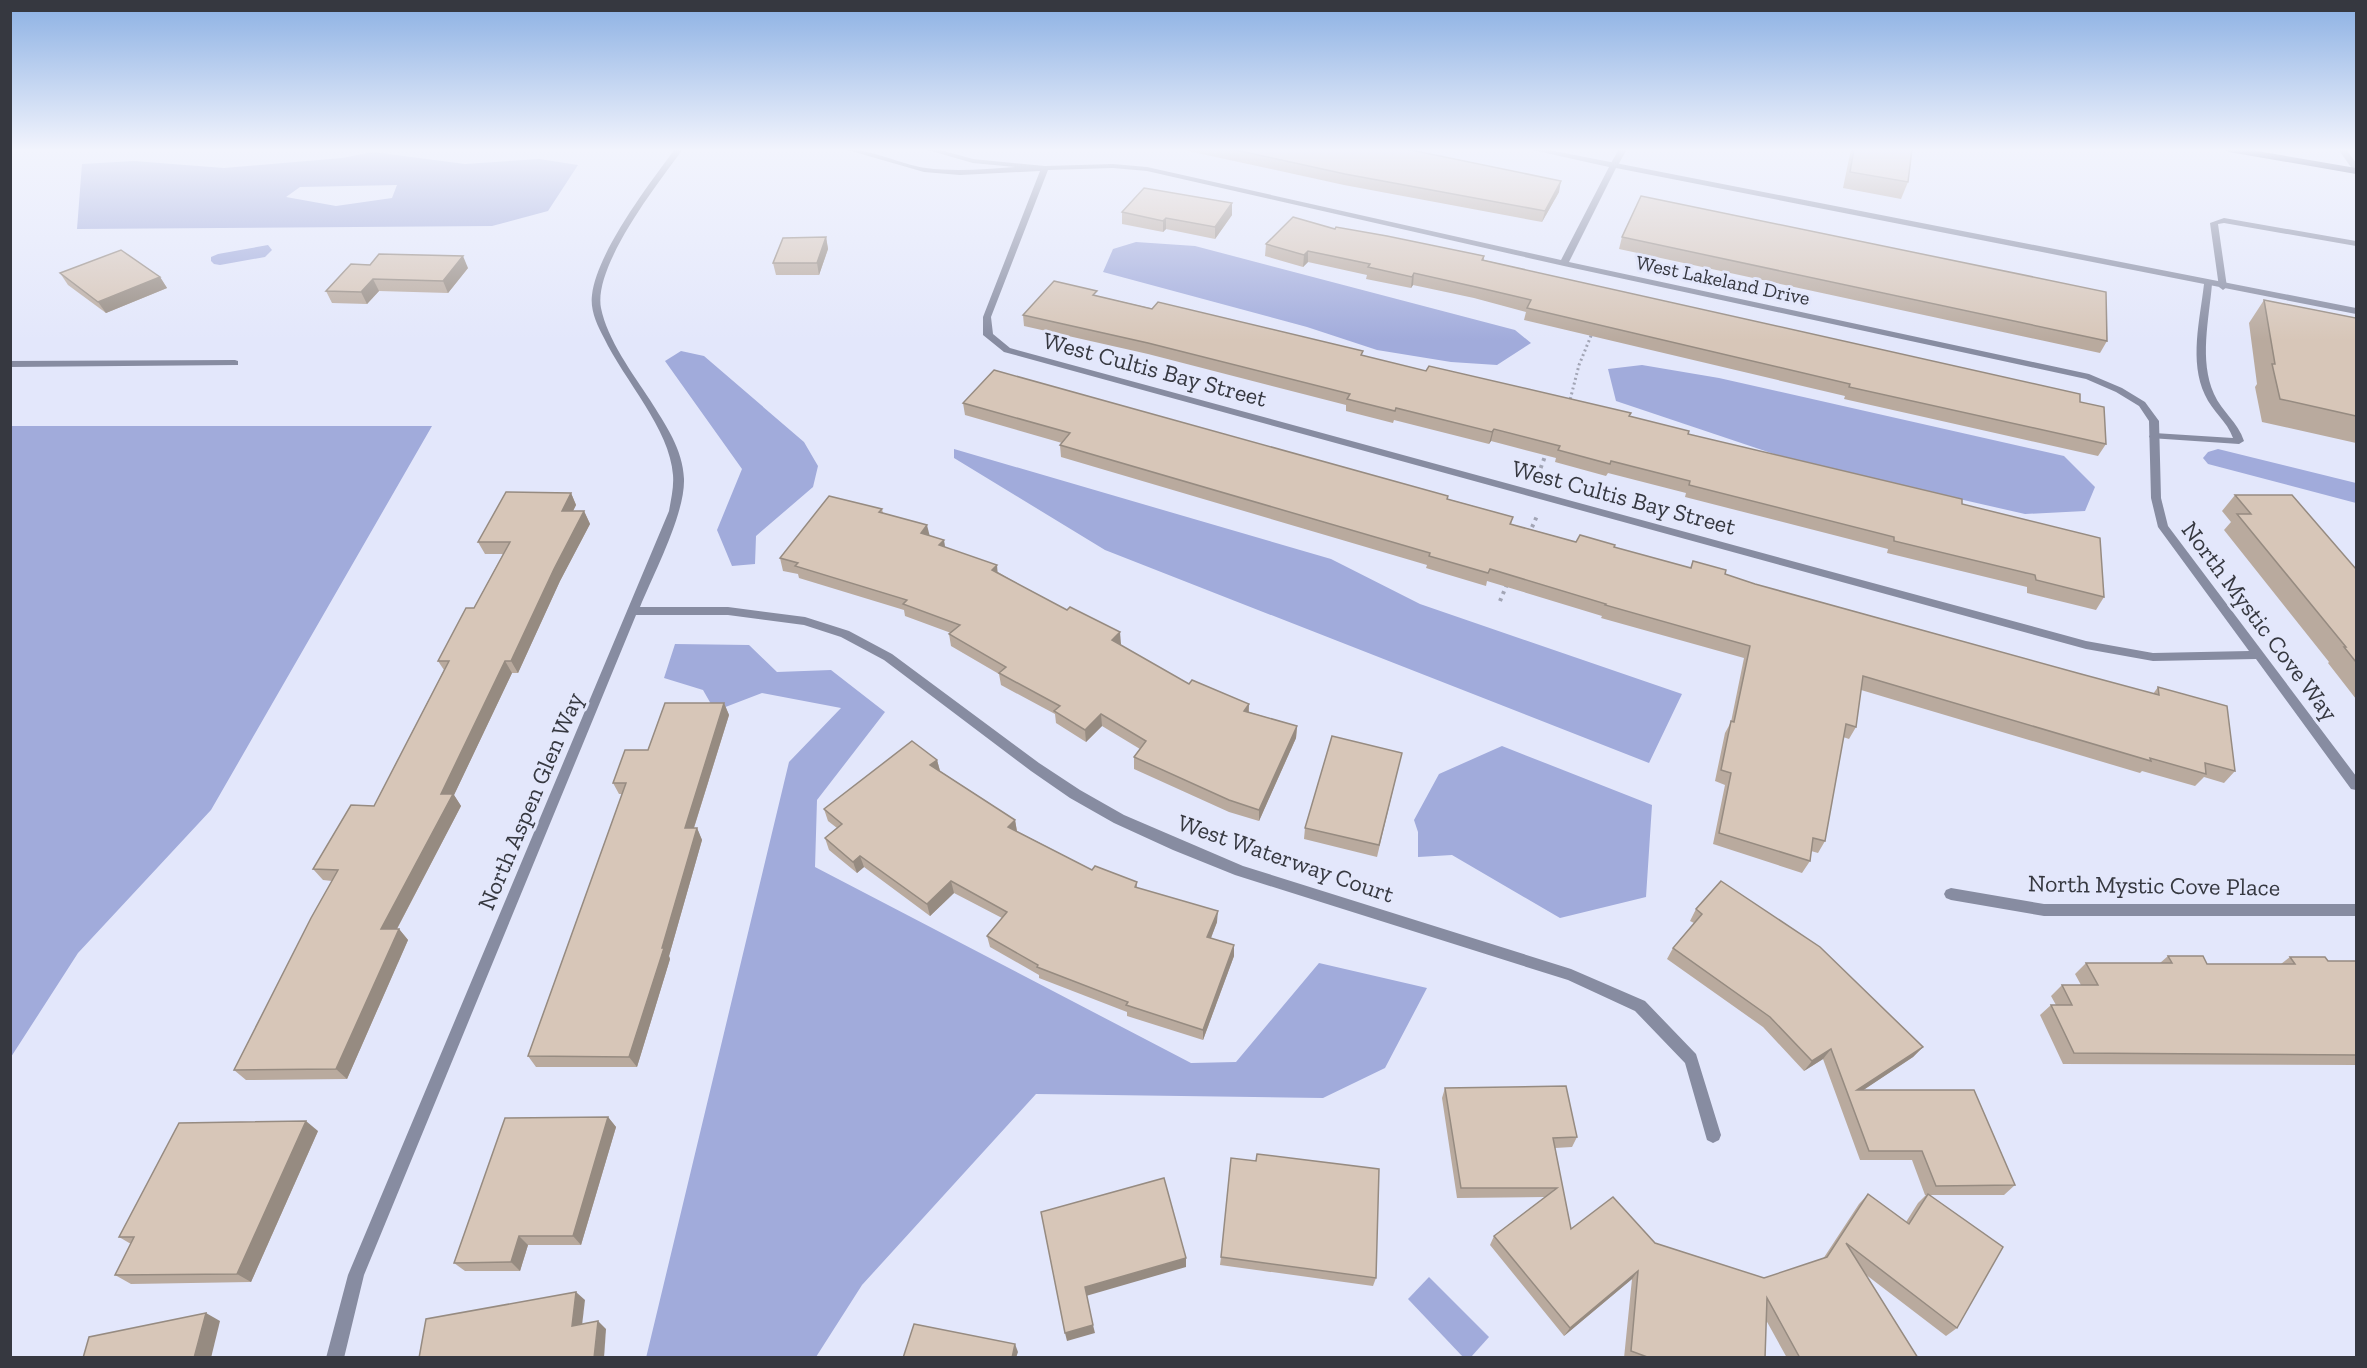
<svg xmlns="http://www.w3.org/2000/svg" width="2367" height="1368" font-family="'Zilla Slab',serif">
<style>
.water{fill:#a1abdb;fill-rule:evenodd}
.lines{fill:none;stroke-linecap:round;stroke-linejoin:round}
.canal{fill:#a1abdb;fill-rule:evenodd}
.path-far1{stroke:#a2a5b5;stroke-width:3;stroke-dasharray:2 3;stroke-linecap:butt}
.path{stroke:#a2a5b5;stroke-width:4;stroke-dasharray:3 4.5;stroke-linecap:butt}
.service{fill:#878ca1;fill-rule:evenodd}
.minor{fill:#878ca1;fill-rule:evenodd}
.primary{fill:#3b4164;fill-rule:evenodd}
.wall{fill:#b9aa9e}
.shaded-wall{fill:#968b81}
.building{fill:#d7c6b8;stroke:#968b81;stroke-width:1.5}
.labels{text-anchor:middle;dominant-baseline:central;stroke-width:6;stroke-linejoin:round;paint-order:stroke}
.far-street-label{font-size:20px;fill:#363840;stroke:#e3e7fb}
.street-label{font-size:24px;fill:#363840;stroke:#e3e7fb}
</style>
<rect width="100%" height="100%" fill="#e3e7fb"/>
<g class="water">
<path d="M373 152 465 164 539 159 578 165 548 211 492 226 77 229 82 164 134 161 224 168 342 158ZM397 185 392 198 336 206 286 197 300 187Z"/>
<polygon points="1136,242 1195,246 1515,330 1531,343 1497,365 1451,362 1377,350 1307,327 1103,272 1113,249"/>
<polygon points="268,245 272,250 265,257 220,265 214,264 211,261 211,257 218,254"/>
<polygon points="681,351 704,356 804,442 818,466 813,487 756,536 755,564 732,566 717,530 742,469 665,361"/>
<polygon points="1642,365 1719,378 2064,456 2095,487 2085,511 2025,514 1801,463 1616,401 1608,369"/>
<polygon points="11,426 432,426 211,810 78,953 11,1057"/>
<polygon points="954,449 1331,559 1420,604 1682,694 1649,763 1105,550 954,458"/>
<polygon points="675,644 749,645 777,672 831,670 885,712 817,800 815,867 1191,1063 1236,1062 1319,963 1427,988 1385,1068 1323,1098 1036,1094 862,1285 816,1357 646,1358 789,762 841,708 762,693 715,711 703,690 664,678"/>
<polygon points="1502,746 1652,805 1646,897 1560,918 1452,855 1418,857 1418,832 1414,820 1439,774"/>
<polygon points="1429,1277 1489,1337 1471,1357 1463,1357 1408,1299"/>
</g>
<g class="lines">
<polygon class="canal" points="2218,449 2356,483 2356,503 2208,464 2203,458 2208,452"/>
<polyline class="path-far1" points="1569,404 1579,365 1593,331"/>
<g class="path">
<polyline points="1538,475 1547,451"/>
<polyline points="1529,534 1537,516"/>
<polyline points="1500,601 1508,582"/>
</g>
<g class="service">
<polygon points="1619,149 1627,149 1617,167 1611,167 1610,165"/>
<polygon points="2224,218 2356,241 2356,246 2224,223 2218,224 2227,287 2223,290 2219,287 2210,223"/>
<path d="M2208 281 2212 284C2209 320 2199 360 2214 394 2222 412 2238 422 2244 441L2239 444 2150 438 2149 436 2154 433 2233 438C2227 421 2212 411 2205 395 2189 361 2200 320 2204 284Z"/>
<polygon points="235,360 238,361 238,365 10,367 10,361"/>
</g>
<g class="minor">
<path d="M675 149H683C658 183 593 266 601 308 607 339 633 374 650 400 665 424 683 449 684 479 685 514 654 573 640 607H728L805 617 849 631 892 654 1039 763 1080 790 1124 815 1243 866 1571 969 1645 1001 1696 1054 1721 1135 1719 1140 1713 1143 1707 1140 1685 1063 1635 1011 1568 980 1235 875 1173 850 1114 823 1070 798 1031 771 884 660 841 637 804 625 728 615H636L364 1275 344 1358H326L348 1275 669 511C671 499 674 487 673 475 670 429 624 380 604 338 597 325 590 310 592 295 597 252 649 184 675 149Z"/>
<path d="M844 149C873 149 898 164 926 168 956 172 986 169 1015 167L973 163 924 149H937L973 159 1045 166 1113 164 1147 167 1561 260 1609 167 1528 149H1544L2356 308V314L1616 168 1569 262 2089 374 2122 388 2145 402 2159 421 2161 498 2168 526 2356 776V790L2351 789 2256 659 2153 661 2086 649 1004 352 983 335V317L1040 171 960 175 924 172ZM1113 168 1147 171 1564 266 2086 379 2116 392 2139 406 2149 421 2151 498 2158 527 2249 651 2153 653 2086 641 1010 348 993 334 991 317 1048 170Z"/>
<polygon points="2338,149 2346,149 2356,163 2356,170 2353,170"/>
<polygon points="1951,888 2044,904 2356,904 2356,916 2044,916 1951,900 1946,898 1944,894 1946,890"/>
</g>
<polygon class="primary" points="2224,149 2246,149 2356,168 2356,174 2229,152"/>
</g>
<g class="wall">
<polygon points="1188,149 1406,149 1559,192 1542,222 1344,185 1188,151"/>
<polygon points="1851,149 1912,149 1908,182 1901,199 1843,188"/>
<polygon points="1122,212 1232,215 1215,239 1166,229 1163,232 1122,224"/>
<polygon points="1335,229 1484,256 1484,260 2080,402 2106,444 2098,456 1844,399 1845,396 1524,320 1526,312 1474,298 1413,285 1411,288 1366,279 1367,275 1308,262 1303,267 1265,256 1266,244"/>
<polygon points="826,237 828,249 819,275 776,275 773,263"/>
<polygon points="1622,237 2107,341 2100,353 1619,249"/>
<polygon points="351,264 468,268 448,293 379,291 367,304 332,303 326,291"/>
<polygon points="60,273 160,277 167,288 106,313 68,285"/>
<polygon points="1097,296 1363,356 1426,371 1630,416 1688,434 1962,504 2104,597 2096,610 2027,593 2027,587 1887,553 1888,549 1685,497 1686,493 1608,473 1606,476 1555,462 1556,458 1491,441 1489,444 1394,420 1393,423 1346,411 1346,405 1148,354 1024,326 1023,315"/>
<polygon points="2264,300 2356,318 2356,443 2262,422 2255,387 2257,384 2249,323"/>
<polygon points="963,403 1448,499 1513,517 1511,524 1576,542 1614,547 1690,568 1693,561 1725,574 1755,584 2153,694 2158,687 2235,771 2224,783 2204,777 2195,786 2142,771 2140,773 1861,690 1856,727 1849,739 1843,737 1825,841 1818,853 1811,851 1810,861 1802,873 1713,844 1725,785 1715,781 1725,733 1731,722 1744,658 1601,618 1602,616 1487,581 1486,586 1426,568 1427,565 1061,457 1060,445 1062,443 965,415"/>
<polygon points="571,493 576,505 573,511 584,511 590,524 560,581 518,673 512,673 454,795 461,806 397,929 399,929 408,940 347,1079 246,1080 234,1070 332,881 323,880 313,869 374,806 444,670 438,661 474,608 503,554 485,554 478,542"/>
<polygon points="2235,495 2356,569 2356,699 2328,663 2329,662 2224,530 2231,522 2222,511"/>
<polygon points="882,509 883,513 929,535 945,547 998,572 1121,644 1120,645 1189,684 1249,704 1249,712 1297,726 1296,738 1259,821 1229,812 1134,769 1134,757 1140,749 1102,726 1086,742 1056,723 1055,714 1001,685 999,674 951,646 949,634 951,633 905,616 904,610 799,578 798,574 783,571 780,558"/>
<polygon points="724,703 729,715 694,828 697,828 702,840 669,956 670,959 637,1067 536,1067 528,1056 622,794 619,794 613,783 648,750"/>
<polygon points="937,760 940,771 1015,820 1017,831 1092,870 1137,882 1137,888 1217,922 1211,938 1234,956 1203,1040 1127,1016 1127,1012 1039,978 1039,975 990,947 987,936 1002,918 954,893 930,916 864,867 857,873 829,850 825,838 837,828 828,821 824,809"/>
<polygon points="1399,765 1377,857 1304,839 1305,828"/>
<polygon points="1696,909 1923,1047 1913,1057 1863,1090 2015,1185 2004,1195 1931,1195 1957,1328 1946,1336 1865,1274 1918,1358 1787,1358 1766,1320 1765,1358 1624,1358 1632,1279 1564,1336 1490,1245 1494,1236 1545,1197 1457,1198 1442,1098 1445,1088 1577,1137 1572,1147 1555,1148 1571,1229 1655,1243 1764,1278 1823,1259 1859,1204 1868,1194 1906,1222 1918,1203 1926,1195 1925,1195 1912,1160 1860,1160 1823,1059 1804,1071 1763,1027 1667,959 1673,948 1694,923 1690,921"/>
<polygon points="2168,956 2207,964 2281,964 2290,957 2328,961 2356,961 2356,1065 2063,1064 2040,1015 2051,1005 2056,1005 2051,996 2062,985 2081,985 2075,974 2086,963 2160,963"/>
<polygon points="608,1117 616,1127 581,1245 528,1245 520,1271 465,1271 454,1263"/>
<polygon points="318,1131 251,1282 131,1284 115,1275 131,1244 119,1237"/>
<polygon points="1221,1257 1376,1278 1373,1286 1220,1265"/>
</g>
<g class="shaded-wall">
<polygon points="1561,181 1559,192 1542,222 1545,211"/>
<polygon points="1232,203 1232,215 1215,239 1215,227"/>
<polygon points="1166,218 1166,229 1163,232 1163,221"/>
<polygon points="826,237 828,249 819,275 817,263"/>
<polygon points="1308,251 1308,262 1303,267 1304,255"/>
<polygon points="463,256 468,268 448,293 443,281"/>
<polygon points="1414,273 1413,285 1411,288 1412,277"/>
<polygon points="160,277 167,288 106,313 98,302"/>
<polygon points="373,279 379,291 367,304 361,292"/>
<polygon points="1494,429 1491,441 1489,444 1492,432"/>
<polygon points="571,493 576,505 567,523 562,511"/>
<polygon points="584,511 590,524 560,581 518,673 511,661 554,569"/>
<polygon points="927,525 930,537 921,533"/>
<polygon points="944,540 946,552 939,545"/>
<polygon points="997,565 998,577 992,570"/>
<polygon points="1120,632 1121,644 1112,652 1112,640"/>
<polygon points="505,661 512,673 454,795 461,806 391,940 381,929 441,794"/>
<polygon points="724,703 729,715 690,840 685,828"/>
<polygon points="1249,704 1248,716 1244,711"/>
<polygon points="1101,714 1102,726 1086,742 1085,730"/>
<polygon points="1297,726 1296,738 1259,821 1259,810"/>
<polygon points="937,760 940,771 930,765"/>
<polygon points="1015,820 1017,832 1008,827"/>
<polygon points="697,828 702,840 669,956 670,959 637,1067 629,1057"/>
<polygon points="860,856 864,867 857,873 853,862"/>
<polygon points="951,881 954,893 930,916 927,904"/>
<polygon points="1218,911 1217,922 1207,948 1207,937"/>
<polygon points="399,929 408,940 347,1079 336,1069"/>
<polygon points="1234,945 1234,956 1203,1040 1203,1030"/>
<polygon points="1923,1047 1913,1057 1850,1099 1857,1090"/>
<polygon points="1831,1049 1823,1059 1804,1071 1812,1061"/>
<polygon points="608,1117 616,1127 581,1245 573,1236"/>
<polygon points="306,1121 318,1131 251,1282 237,1274"/>
<polygon points="519,1236 528,1245 520,1271 511,1262"/>
<polygon points="1186,1258 1186,1267 1086,1296 1085,1287"/>
<polygon points="1638,1271 1632,1279 1564,1336 1570,1328"/>
<polygon points="576,1292 585,1300 581,1334 572,1326"/>
<polygon points="206,1313 220,1321 211,1358 194,1358"/>
<polygon points="598,1321 606,1329 604,1358 594,1358"/>
<polygon points="1093,1325 1095,1333 1067,1341 1065,1333"/>
<polygon points="1015,1344 1018,1352 1016,1358 1012,1358"/>
</g>
<g class="building">
<polygon points="1231,149 1406,149 1561,181 1545,211 1345,174"/>
<polygon points="1854,149 1912,149 1908,182 1850,172"/>
<polygon points="1144,188 1232,203 1215,227 1166,218 1163,221 1122,212"/>
<polygon points="1641,196 2106,292 2107,341 1622,237"/>
<polygon points="1293,217 1335,229 1336,227 1387,236 1484,256 1482,260 2080,394 2080,402 2104,407 2106,444 1849,387 1850,384 1527,308 1531,300 1476,287 1414,273 1412,277 1368,267 1370,264 1308,251 1304,255 1266,244"/>
<polygon points="826,237 817,263 773,263 783,238"/>
<polygon points="121,250 160,277 98,302 60,273"/>
<polygon points="379,254 463,256 443,281 373,279 361,292 326,291 351,264 370,265"/>
<polygon points="1054,281 1097,291 1093,295 1152,309 1158,302 1363,351 1361,355 1426,371 1429,366 1631,413 1629,416 1689,431 1688,434 1962,499 1962,504 2100,538 2104,597 2036,580 2035,575 1894,541 1894,537 1689,485 1690,481 1611,461 1610,464 1558,450 1560,446 1494,429 1492,432 1396,408 1395,411 1347,399 1350,394 1148,343 1023,315"/>
<polygon points="2264,300 2356,318 2356,416 2280,399 2272,364 2275,364"/>
<polygon points="994,370 1448,496 1447,499 1513,517 1510,524 1576,542 1580,535 1615,545 1614,547 1691,568 1693,561 1726,570 1725,574 1755,584 2081,674 2159,695 2158,687 2227,706 2235,771 2205,763 2206,774 2150,758 2151,761 1863,676 1856,727 1846,724 1825,841 1813,838 1810,861 1719,833 1731,773 1721,770 1731,721 1734,722 1750,646 1605,605 1606,604 1490,569 1488,573 1429,556 1430,553 1060,445 1070,433 963,403"/>
<polygon points="506,492 571,493 562,511 584,511 554,569 511,661 505,661 441,794 453,794 381,929 399,929 336,1069 234,1070 311,918 338,870 313,869 351,805 374,806 449,661 438,661 466,608 474,608 510,542 478,542"/>
<polygon points="2235,495 2292,495 2356,569 2356,662 2344,647 2346,647 2237,514 2251,514"/>
<polygon points="829,496 882,509 879,512 927,525 921,533 944,540 939,545 997,565 992,570 1067,610 1070,607 1120,632 1112,640 1189,684 1192,680 1249,704 1244,711 1297,726 1259,810 1229,800 1134,757 1146,741 1101,714 1085,730 1054,711 1060,706 999,673 1006,667 949,634 960,625 903,604 907,600 795,566 798,563 780,558"/>
<polygon points="665,703 724,703 685,828 697,828 662,948 664,948 629,1057 528,1056 626,783 613,783 625,750 648,750"/>
<polygon points="1332,736 1402,753 1379,845 1305,828"/>
<polygon points="912,741 937,760 930,765 1015,820 1008,827 1092,870 1095,866 1137,882 1135,887 1218,911 1207,937 1234,945 1203,1030 1126,1005 1128,1002 1037,967 1038,965 987,936 1007,912 951,881 927,904 860,856 853,862 825,838 842,824 824,809"/>
<polygon points="1721,881 1820,947 1923,1047 1857,1090 1974,1090 2015,1185 1936,1186 1922,1151 1869,1151 1831,1049 1812,1061 1770,1017 1673,948 1702,914 1696,909"/>
<polygon points="2168,956 2203,956 2207,964 2295,964 2290,957 2325,957 2328,961 2356,961 2356,1055 2074,1053 2051,1005 2072,1005 2062,985 2098,985 2086,963 2172,963"/>
<polygon points="1566,1086 1577,1137 1553,1138 1571,1229 1613,1197 1655,1243 1764,1278 1827,1257 1868,1194 1909,1224 1928,1194 2003,1247 1957,1328 1846,1243 1918,1358 1800,1358 1767,1298 1765,1358 1650,1358 1631,1351 1638,1271 1570,1328 1494,1236 1557,1188 1461,1188 1445,1088"/>
<polygon points="608,1117 573,1236 519,1236 511,1262 454,1263 505,1118"/>
<polygon points="306,1121 237,1274 115,1275 134,1237 119,1237 179,1123"/>
<polygon points="1257,1154 1379,1169 1376,1278 1221,1257 1231,1158 1256,1161"/>
<polygon points="1164,1178 1186,1258 1085,1287 1093,1325 1065,1333 1041,1212"/>
<polygon points="576,1292 572,1326 598,1321 594,1358 419,1358 426,1319"/>
<polygon points="206,1313 194,1358 83,1358 89,1337"/>
<polygon points="914,1324 1015,1344 1012,1358 903,1358"/>
</g>
<linearGradient id="sky" x2="0" y2="1"><stop stop-color="#8bb0e3"/><stop offset="0.44" stop-color="#f2f4fd"/><stop offset="1" stop-color="#f2f4fd" stop-opacity="0"/></linearGradient>
<rect width="2367" height="341" fill="url(#sky)"/>
<g class="labels">
<g class="far-street-label">
<text transform="translate(1723 280) rotate(12)">West Lakeland Drive</text>
</g>
<g class="street-label">
<text transform="translate(1155 369) rotate(15)">West Cultis Bay Street</text>
<text transform="translate(1624 497) rotate(15)">West Cultis Bay Street</text>
<text transform="translate(2260 621) rotate(53)">North Mystic Cove Way</text>
<text transform="translate(530 801) rotate(-67)">North Aspen Glen Way</text>
<text transform="translate(1286 858) rotate(19)">West Waterway Court</text>
<text transform="translate(2154 885) rotate(1)">North Mystic Cove Place</text>
</g>
</g>
<rect width="2367" height="1368" fill="none" stroke="#363840" stroke-width="24"/>
</svg>
